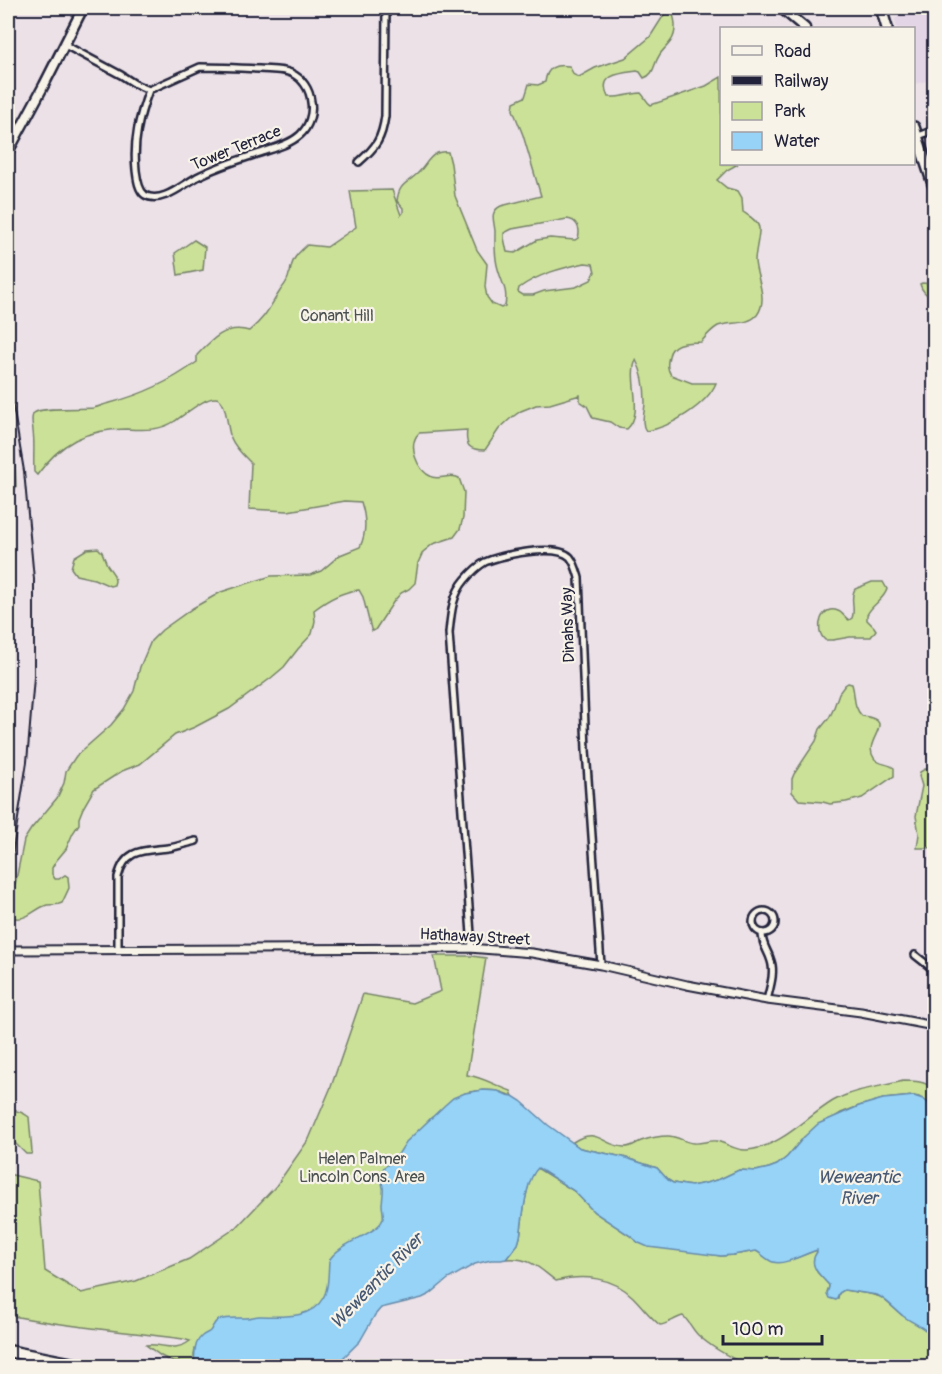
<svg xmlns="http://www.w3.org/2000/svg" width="942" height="1374" font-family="Pangolin,sans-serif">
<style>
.built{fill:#e3d4e6}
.green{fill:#cbe197;stroke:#768269;stroke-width:1.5;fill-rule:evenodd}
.water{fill:#96d3f7;stroke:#688cac;stroke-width:1.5}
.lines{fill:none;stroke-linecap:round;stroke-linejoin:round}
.minor-casing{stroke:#22223b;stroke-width:10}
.tertiary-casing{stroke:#22223b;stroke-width:11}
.secondary-casing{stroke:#22223b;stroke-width:13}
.primary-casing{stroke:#22223b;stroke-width:14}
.motorway-casing{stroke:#22223b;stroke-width:15}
.minor{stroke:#f7f3e8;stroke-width:5}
.tertiary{stroke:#f7f3e8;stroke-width:7}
.secondary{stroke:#f7f3e8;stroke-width:8}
.primary{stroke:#f7f3e8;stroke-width:9}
.motorway{stroke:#f7f3e8;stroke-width:10}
.rail{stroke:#22223b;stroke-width:2}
.labels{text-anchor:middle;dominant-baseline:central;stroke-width:4.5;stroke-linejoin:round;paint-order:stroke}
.street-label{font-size:16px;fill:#22223b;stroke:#f7f3e8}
.park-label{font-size:16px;fill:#4c5252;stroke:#f7f3e8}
.water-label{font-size:18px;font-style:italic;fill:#455773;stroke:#f7f3e8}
</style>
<rect width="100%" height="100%" fill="#ebe1e7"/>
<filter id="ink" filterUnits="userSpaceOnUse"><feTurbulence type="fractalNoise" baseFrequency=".0167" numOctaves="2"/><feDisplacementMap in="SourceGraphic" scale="12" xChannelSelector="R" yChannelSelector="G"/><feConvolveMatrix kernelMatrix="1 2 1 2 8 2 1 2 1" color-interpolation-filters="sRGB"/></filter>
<g filter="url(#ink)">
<polygon class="built" points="909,8 934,8 934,79 914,84 914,28 897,28 895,19"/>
<g class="green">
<path d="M667 10H670C676 17 677 33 671 41 668 46 662 50 659 56 653 65 655 74 644 78L640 72 637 71C621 73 597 74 608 97 620 98 628 94 641 93 645 97 646 102 651 105L706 86 721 77 722 164H738L727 170 717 180 727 188 738 191 742 198 743 212C749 216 758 221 759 228 760 234 755 252 755 261 756 278 769 299 757 315 747 326 730 321 718 326 711 330 706 336 701 342 687 343 672 341 669 356 667 364 667 369 671 375L692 383H716C707 405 669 428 646 431 640 423 645 412 645 402 645 387 643 373 636 360 627 379 645 413 627 429L619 428 610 422 593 418 587 406 580 401V395L550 404 536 405 521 411 511 418 499 429 485 450C469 450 465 446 467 430L419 433C407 445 417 471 432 477 441 480 451 473 459 478L464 492 463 518 460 529 454 537 433 544 423 552 418 563 415 583 409 589 401 593 394 601 375 630 372 631 371 629 363 597 359 590C343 591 327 600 314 610L315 621 312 634 298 649 284 667 271 678 229 709 195 727 175 735 140 764 122 771 94 789 83 808 79 818V824L73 833 66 849 56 861 52 868V874L55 879H59L65 875 68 877 69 888 62 903C56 906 53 904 47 905 33 909 25 924 8 916L9 909 16 880 24 840 31 829 42 816 57 798 64 783 66 771 76 756 111 725 124 709 134 691 140 667 151 641 162 630 193 608 221 592 271 576 310 575 321 571 340 555 360 547C367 532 366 517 361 502L345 501 288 511 249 509 251 463C243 455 235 448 231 438 227 429 227 404 219 399 209 393 183 416 175 421 160 431 143 430 126 429 86 429 60 443 37 475L34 472C33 458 35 445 33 431 33 426 30 417 34 413 40 407 82 409 93 408 99 407 104 404 110 403 141 395 171 381 197 362V355C212 339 226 324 249 331 266 317 269 308 280 291 284 285 288 282 289 274L290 273C292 259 296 255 307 245L327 247 356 227 350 191 392 190 401 215 403 213V208L397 201C399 184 406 184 417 174 428 164 430 150 448 152L451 164 455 196 477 250 487 264 485 287 487 297 492 304 501 308 505 306C508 289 502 284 498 269 494 256 495 244 495 231 494 220 489 212 501 206L541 196 523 135 513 110 514 102 525 97 529 84 538 85 545 82C547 67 555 64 569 66L574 75 579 77 595 68 625 58 650 37ZM567 219C577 220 581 229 578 238L575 240 550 238 537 240 515 253 507 252 504 238V233L512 229ZM585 263 593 264 595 272 591 280 576 287 544 291 533 295H523L518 292 519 288C538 274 562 268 585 263Z"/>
<polygon points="194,240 205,247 203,270 178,275 175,253"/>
<path d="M922 283 934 284V300C927 295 922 292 920 284Z"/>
<polygon points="12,438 14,439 16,487 14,490 8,490 8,439"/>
<polygon points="98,548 102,552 107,565 114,575 115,581 114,585 110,586 94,579 76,575 71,568 74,557 87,549"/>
<path d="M872 582H883L887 589C884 600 872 604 867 615V620L874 627 876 630 871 637H850L833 640H825C813 629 822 604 838 611 842 612 845 618 849 620L852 618C856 608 849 598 855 589Z"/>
<path d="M848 683 852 684C856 697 852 705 862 716 900 720 861 740 874 758 878 765 888 763 894 768V776L862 798 846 802 830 804 823 802 799 800 792 792V779L794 774 816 741 820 729 829 718 833 710 839 693 845 685Z"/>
<polygon points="925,769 934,770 934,847 927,848 917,848 919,834 916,816 922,786 919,776 920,772"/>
<path d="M434 956H472L486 958 467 1075C483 1077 496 1086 511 1091L513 1096C507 1095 503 1092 497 1091 489 1089 473 1091 465 1093L463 1101 432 1117 414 1136 436 1146 324 1309 195 1349 194 1355 195 1364 173 1362 161 1356 146 1345C162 1343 174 1353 190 1341L183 1339C124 1331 65 1327 8 1315V1174L38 1181 45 1271 81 1293 136 1281 189 1259 237 1227 276 1186 309 1139 331 1087 363 994 412 1003 441 991Z"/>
<path d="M903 1081C915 1081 925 1081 934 1089V1122L932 1106 919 1097 914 1096 883 1099 859 1106 841 1113 804 1137 787 1157 777 1165 769 1168 756 1171 739 1170 720 1179 706 1183 691 1186 673 1183 668 1180 657 1168 623 1157 580 1148 574 1144 573 1142C598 1126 602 1146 624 1147 630 1148 636 1143 641 1141 650 1138 659 1136 668 1136 678 1136 685 1143 694 1143 701 1144 709 1140 716 1141 727 1143 735 1151 747 1150 781 1147 805 1118 833 1101 854 1089 880 1087 903 1081Z"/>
<path d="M8 1110C16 1111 22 1111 29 1117L32 1152 31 1154H26L14 1142 8 1139Z"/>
<path d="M537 1168 574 1191 594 1212 629 1235 639 1243 721 1256 733 1255 756 1251 765 1255 768 1259 796 1258 817 1250V1272L829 1285V1287L827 1292 838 1298 839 1293 844 1290 870 1294 881 1297 902 1315 921 1326 934 1338V1366H749C731 1358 713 1349 698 1335 692 1329 689 1321 683 1316 675 1318 668 1324 660 1325 650 1317 642 1306 633 1297 613 1277 583 1274 556 1281 539 1268 530 1257 506 1259L518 1244 520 1237C523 1219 525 1180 537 1168Z"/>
</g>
<path class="water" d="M483 1090 498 1091 507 1095 513 1096 521 1101 548 1125 580 1148 623 1157 657 1168 668 1180 673 1183 691 1186 706 1183 720 1179 739 1170 756 1171 769 1168 777 1165 787 1157 804 1137 818 1124 859 1106 883 1099 914 1096 923 1099 932 1106 934 1122V1338C925 1327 914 1324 903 1316 894 1309 887 1300 877 1295L844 1290 839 1293 836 1300 829 1298 827 1294 829 1287V1285C820 1275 807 1265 817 1252V1250C806 1253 784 1266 773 1262 768 1261 762 1254 756 1251L733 1255 721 1256 648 1247 639 1243 629 1235 594 1212 574 1191 538 1168C525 1180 523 1219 520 1237L518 1244 506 1259 501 1260H491L475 1264 448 1279 430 1294 422 1298 381 1308 375 1315 360 1341 335 1366H195C194 1357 193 1343 202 1336 204 1334 208 1333 210 1331 213 1327 213 1323 218 1320 227 1317 237 1318 246 1318 251 1318 255 1316 260 1316 281 1316 311 1320 323 1298 329 1288 328 1273 329 1261 337 1243 381 1233 383 1218 384 1214 382 1209 382 1204 383 1192 385 1189 380 1177L384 1167 394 1161 406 1142 445 1105 453 1098 465 1093Z"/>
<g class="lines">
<defs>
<g id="minor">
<polyline points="65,45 121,75 135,84 149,90"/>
<path d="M200 67C220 67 240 68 259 69 269 70 282 69 291 73 302 78 310 89 311 102 313 113 309 127 300 135 290 144 275 148 263 152 242 159 218 166 199 176 185 183 161 205 145 195 138 190 137 178 136 170 133 141 139 117 149 90Z"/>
<polyline points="916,137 934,130"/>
<path d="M359 162C376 147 382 139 385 116L386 8"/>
<circle cx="764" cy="922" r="11"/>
<path d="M762 933C762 946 768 950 771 961 775 973 770 987 767 1000"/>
<path d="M472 948 449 633C451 614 452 595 465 580 470 574 478 566 485 562 502 555 556 543 570 557 575 563 577 571 579 578L586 750 601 965"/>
<path d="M118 950V877C125 848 144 851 168 848 177 847 187 843 196 841"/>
<polyline points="915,955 934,970"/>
</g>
<polyline id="tertiary" points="8,950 469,948 532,953 601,965 687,985 767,1000 861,1012 934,1026"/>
<g id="secondary">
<polyline points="781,8 805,28"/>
<polyline points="8,152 44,85 83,8"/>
</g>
<g id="primary">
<polyline points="881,8 887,28"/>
<polyline points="914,127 934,187"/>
</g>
<polyline id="motorway" points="8,1351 84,1366"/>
</defs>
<use href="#minor" class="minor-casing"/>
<use href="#tertiary" class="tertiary-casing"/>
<use href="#secondary" class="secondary-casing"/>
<use href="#primary" class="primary-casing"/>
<use href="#motorway" class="motorway-casing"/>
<use href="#minor" class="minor"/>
<use href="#tertiary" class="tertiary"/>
<use href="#secondary" class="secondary"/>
<use href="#primary" class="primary"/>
<use href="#motorway" class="motorway"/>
<polyline class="rail" points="8,376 24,471 34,579 34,677 27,762 8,881"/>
</g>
</g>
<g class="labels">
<g class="street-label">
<text transform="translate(236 148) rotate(-22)">Tower Terrace</text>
<text transform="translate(568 625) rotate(-92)">Dinahs Way</text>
<text transform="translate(475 937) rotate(3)">Hathaway Street</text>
</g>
<g class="park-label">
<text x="337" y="316">Conant Hill</text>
<text x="362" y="1159">Helen Palmer<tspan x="362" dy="18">Lincoln Cons. Area</tspan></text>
</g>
<g class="water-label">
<text x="859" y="1177">Weweantic<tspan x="859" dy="21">River</tspan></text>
<text transform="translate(377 1281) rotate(-46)">Weweantic River</text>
</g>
</g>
<rect width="942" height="1374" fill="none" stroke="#f7f3e8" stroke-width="30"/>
<rect x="15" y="15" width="912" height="1344" fill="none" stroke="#22223b" stroke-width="2" filter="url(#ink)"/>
<rect x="720" y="27" width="195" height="138" fill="#f7f3e8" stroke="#a29fa3" stroke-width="1.5"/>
<rect x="732" y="46" width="30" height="9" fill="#f7f3e8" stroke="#a29fa3" stroke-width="1.5"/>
<text x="774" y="57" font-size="18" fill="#22223b">Road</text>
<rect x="732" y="76" width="30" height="9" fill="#22223b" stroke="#a29fa3" stroke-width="1.5"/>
<text x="774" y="87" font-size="18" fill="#22223b">Railway</text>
<rect x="732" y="102" width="30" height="18" fill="#cbe197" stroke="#a29fa3" stroke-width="1.5"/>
<text x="774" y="117" font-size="18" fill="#22223b">Park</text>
<rect x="732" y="132" width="30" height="18" fill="#96d3f7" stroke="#a29fa3" stroke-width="1.5"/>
<text x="774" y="147" font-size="18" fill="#22223b">Water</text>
<path d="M723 1335v9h99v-9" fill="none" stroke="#22223b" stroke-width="3"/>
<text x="732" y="1335" font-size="18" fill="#22223b" stroke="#f7f3e8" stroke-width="4.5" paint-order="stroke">100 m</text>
</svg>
